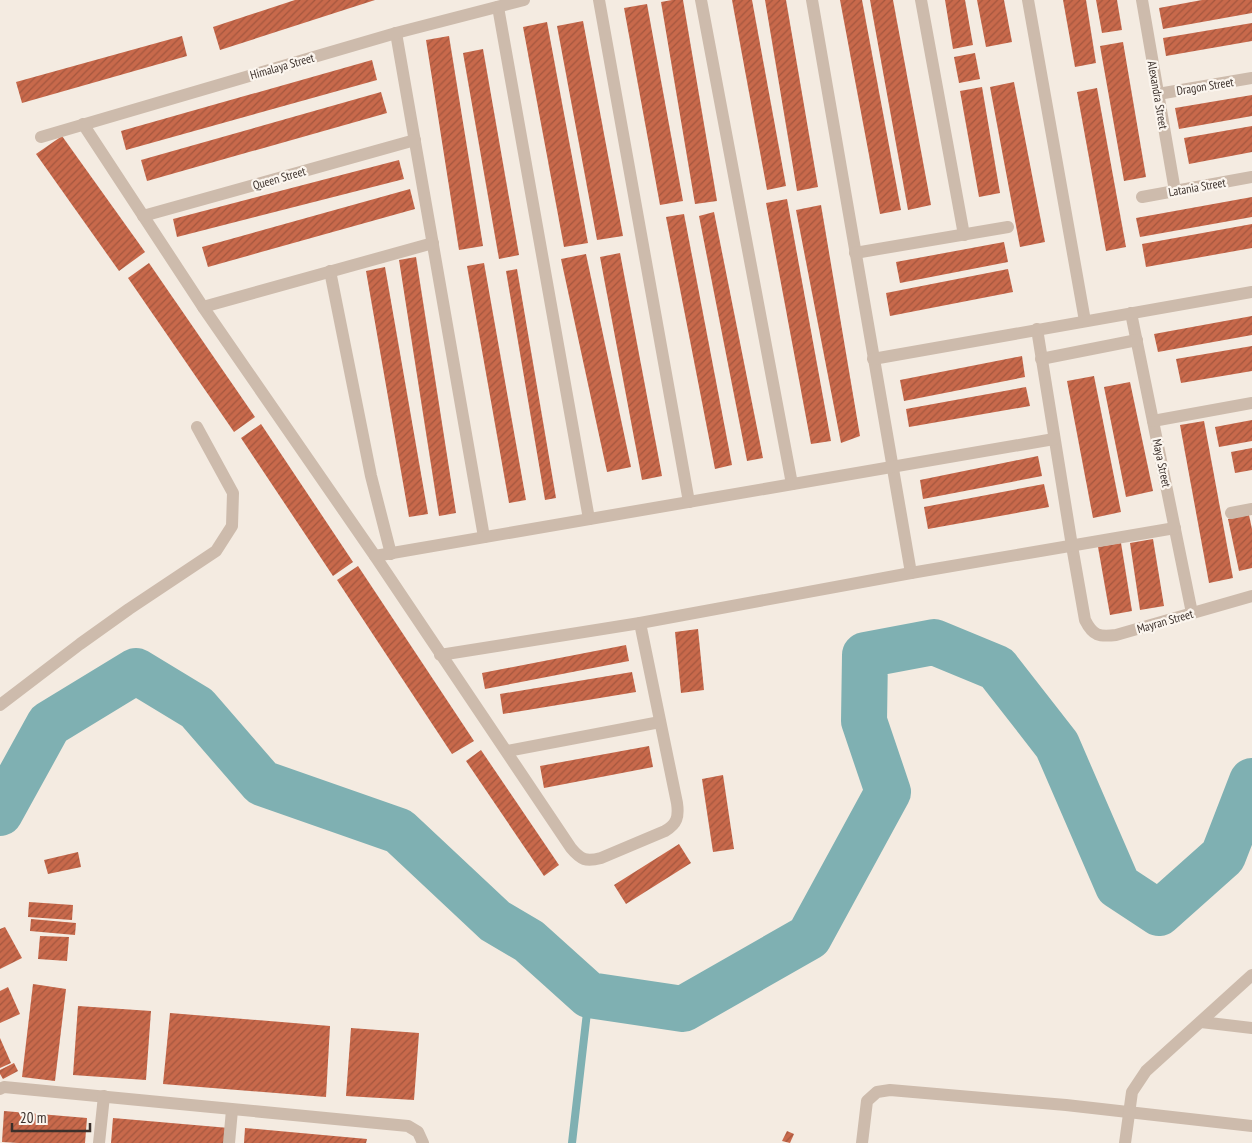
<svg xmlns="http://www.w3.org/2000/svg" width="1252" height="1143" font-family="'PT Sans Narrow',sans-serif">
<style>
.lines{fill:none;stroke-linecap:round;stroke-linejoin:round}
.stream{stroke:#7fb0b2;stroke-width:8}
.river{stroke:#7fb0b2;stroke-width:46}
.building{fill:url(#building-hatch)}
.street{stroke:#cdbbac;stroke-width:12}
.labels{text-anchor:middle;dominant-baseline:central;stroke-width:4.5;stroke-linejoin:round;paint-order:stroke}
.street-label{font-size:12px;fill:#3b302b;stroke:#fbf5ee}
</style>
<defs>
<pattern id="building-hatch" width="6" height="6" patternUnits="userSpaceOnUse" patternTransform="scale(1.25)"><rect width="6" height="6" fill="#c8694b"/><path d="M-1 1l2-2M0 6l6-6M5 7l2-2" fill="none" stroke="#a4573f"/></pattern>
</defs>
<rect width="100%" height="100%" fill="#f4ebe1"/>
<g class="lines">
<polyline class="stream" points="572,1143 589,995"/>
<polyline class="river" points="0,813 49,724 136,671 197,708 262,783 399,831 495,921 529,941 589,995 683,1009 809,937 888,792 864,721 865,655 934,642 997,668 1057,745 1118,886 1159,913 1223,856 1252,781"/>
</g>
<g class="building">
<polygon points="295,0 375,0 220,50 213,27"/>
<polygon points="672,0 683,0 717,201 695,204 661,2"/>
<polygon points="732,0 752,0 786,186 767,190"/>
<polygon points="765,0 786,0 818,187 797,191"/>
<polygon points="840,0 862,0 901,210 880,214"/>
<polygon points="870,0 893,0 931,205 908,210"/>
<polygon points="945,0 965,0 973,45 953,49"/>
<polygon points="977,0 1004,0 1012,42 986,47"/>
<polygon points="1063,0 1086,0 1096,63 1075,67"/>
<polygon points="1096,0 1117,0 1122,30 1102,33"/>
<polygon points="1202,0 1252,0 1252,13 1163,29 1159,8"/>
<polygon points="647,4 683,201 660,205 624,8"/>
<polygon points="583,21 623,236 597,240 557,26"/>
<polygon points="547,22 588,243 564,247 523,27"/>
<polygon points="1252,23 1252,41 1166,56 1163,38"/>
<polygon points="182,36 187,56 22,103 16,82"/>
<polygon points="449,36 483,246 459,250 426,40"/>
<polygon points="1123,42 1146,177 1124,181 1100,46"/>
<polygon points="483,49 519,255 499,259 463,53"/>
<polygon points="975,53 980,79 959,83 954,57"/>
<polygon points="372,60 377,80 126,150 121,131"/>
<polygon points="1014,82 1045,242 1020,247 990,87"/>
<polygon points="982,87 1000,193 979,197 960,91"/>
<polygon points="1097,88 1126,247 1106,251 1077,92"/>
<polygon points="381,92 387,113 147,181 141,160"/>
<polygon points="1252,95 1252,116 1179,129 1175,108"/>
<polygon points="1252,126 1252,152 1189,164 1184,138"/>
<polygon points="62,136 145,252 119,271 36,154"/>
<polygon points="399,160 404,179 177,237 173,219"/>
<polygon points="410,189 415,209 208,267 202,247"/>
<polygon points="1252,197 1252,217 1140,237 1136,218"/>
<polygon points="787,199 831,441 811,444 766,203"/>
<polygon points="821,205 860,436 841,443 796,210"/>
<polygon points="714,212 763,458 747,461 699,216"/>
<polygon points="684,214 732,465 715,469 666,217"/>
<polygon points="1252,224 1252,248 1146,267 1142,244"/>
<polygon points="1004,242 1008,262 900,283 896,262"/>
<polygon points="620,253 662,476 642,480 600,257"/>
<polygon points="586,254 631,467 607,472 561,259"/>
<polygon points="416,257 456,513 439,516 399,260"/>
<polygon points="149,263 255,417 234,432 128,278"/>
<polygon points="484,263 526,500 509,503 467,266"/>
<polygon points="385,267 428,514 409,517 366,271"/>
<polygon points="517,269 556,498 545,500 506,271"/>
<polygon points="1008,269 1013,292 890,316 886,293"/>
<polygon points="1252,316 1252,335 1158,352 1154,334"/>
<polygon points="1252,346 1252,371 1181,383 1176,359"/>
<polygon points="1022,356 1025,377 904,401 900,380"/>
<polygon points="1094,376 1121,512 1093,518 1067,381"/>
<polygon points="1130,382 1153,491 1126,497 1104,387"/>
<polygon points="1026,387 1030,406 909,427 906,409"/>
<polygon points="1252,420 1252,441 1219,447 1215,427"/>
<polygon points="1204,421 1233,578 1209,583 1180,425"/>
<polygon points="261,424 353,562 333,576 241,438"/>
<polygon points="1252,448 1252,470 1235,473 1231,452"/>
<polygon points="1038,456 1042,476 923,499 920,480"/>
<polygon points="1044,484 1049,507 928,529 924,507"/>
<polygon points="1249,515 1252,529 1252,568 1239,571 1228,519"/>
<polygon points="1153,539 1164,606 1140,610 1130,543"/>
<polygon points="1121,543 1132,611 1110,615 1098,547"/>
<polygon points="358,566 474,741 452,754 337,580"/>
<polygon points="698,629 704,690 681,693 675,632"/>
<polygon points="626,645 629,661 485,689 482,673"/>
<polygon points="632,672 636,692 503,714 500,694"/>
<polygon points="649,746 653,767 544,788 540,766"/>
<polygon points="481,750 559,865 544,876 466,761"/>
<polygon points="723,775 734,849 713,852 702,779"/>
<polygon points="679,844 691,863 626,904 614,885"/>
<polygon points="78,852 81,867 48,874 44,860"/>
<polygon points="29,902 73,905 72,920 28,917"/>
<polygon points="31,919 76,923 75,935 30,931"/>
<polygon points="5,927 22,958 0,969 0,929"/>
<polygon points="40,936 69,937 67,961 38,959"/>
<polygon points="33,984 66,989 55,1081 22,1077"/>
<polygon points="8,987 20,1014 0,1023 0,991"/>
<polygon points="78,1006 151,1011 146,1080 73,1075"/>
<polygon points="170,1013 330,1026 326,1097 163,1084"/>
<polygon points="351,1028 419,1033 414,1100 346,1096"/>
<polygon points="0,1038 11,1063 0,1068"/>
<polygon points="14,1063 18,1071 3,1079 0,1074 0,1070"/>
<polygon points="4,1111 87,1118 85,1143 18,1143 2,1142"/>
<polygon points="113,1118 229,1128 227,1143 111,1143"/>
<polygon points="245,1128 367,1139 366,1143 244,1143"/>
<polygon points="787,1131 794,1134 790,1143 782,1141"/>
</g>
<g class="lines">
<g class="street">
<polyline points="599,0 689,502"/>
<polyline points="701,0 792,484"/>
<polyline points="812,0 911,573"/>
<polyline points="921,0 964,235"/>
<polyline points="1028,0 1085,321"/>
<polyline points="1142,0 1175,191"/>
<polyline points="498,7 589,519"/>
<polyline points="396,33 484,537"/>
<polyline points="1158,94 1252,78"/>
<path d="M83 124 203 307 375 556 571 848C581 860 586 862 601 858L665 831C677 824 679 817 677 803L640 623"/>
<polyline points="41,137 396,33 524,0"/>
<polyline points="1142,197 1252,177"/>
<polyline points="143,216 415,140"/>
<polyline points="855,253 1008,227"/>
<polyline points="330,271 371,476 391,554"/>
<polyline points="203,307 433,243"/>
<polyline points="1131,313 1192,613"/>
<path d="M1037 329 1072 546 1085 620C1093 636 1099 637 1116 635L1252 596"/>
<polyline points="873,359 1252,292"/>
<polyline points="1041,359 1137,340"/>
<polyline points="1153,421 1252,403"/>
<polyline points="1231,513 1252,509"/>
<polyline points="375,556 1054,439"/>
<polyline points="440,655 640,623 911,573 1175,528"/>
<polyline points="0,705 80,644 129,609 216,551 232,526 233,493 197,427"/>
<polyline points="507,751 660,722"/>
<polyline points="1201,1022 1252,1028"/>
<path d="M0 1089 4 1087C139 1099 273 1114 408 1126L418 1132 423 1143"/>
<polyline points="99,1143 104,1096"/>
<polyline points="229,1143 232,1110"/>
<polyline points="862,1143 867,1101 877,1092 890,1090 1066,1105 1252,1126"/>
<polyline points="1125,1143 1132,1092 1146,1071 1252,975"/>
</g>
</g>
<g class="labels">
<g class="street-label">
<text transform="translate(282 66) rotate(-16)">Himalaya Street</text>
<text transform="translate(1205 86) rotate(-9)">Dragon Street</text>
<text transform="translate(1158 95) rotate(80)">Alexandra Street</text>
<text transform="translate(279 178) rotate(-16)">Queen Street</text>
<text transform="translate(1197 187) rotate(-10)">Latania Street</text>
<text transform="translate(1162 463) rotate(78)">Maya Street</text>
<text transform="translate(1165 621) rotate(-16)">Mayran Street</text>
</g>
</g>
<path d="M12 1123v8h78v-8" fill="none" stroke="#3b302b" stroke-width="2.5"/>
<text x="20" y="1123" font-size="15" fill="#3b302b" stroke="#fbf5ee" stroke-width="4" paint-order="stroke">20 m</text>
</svg>
